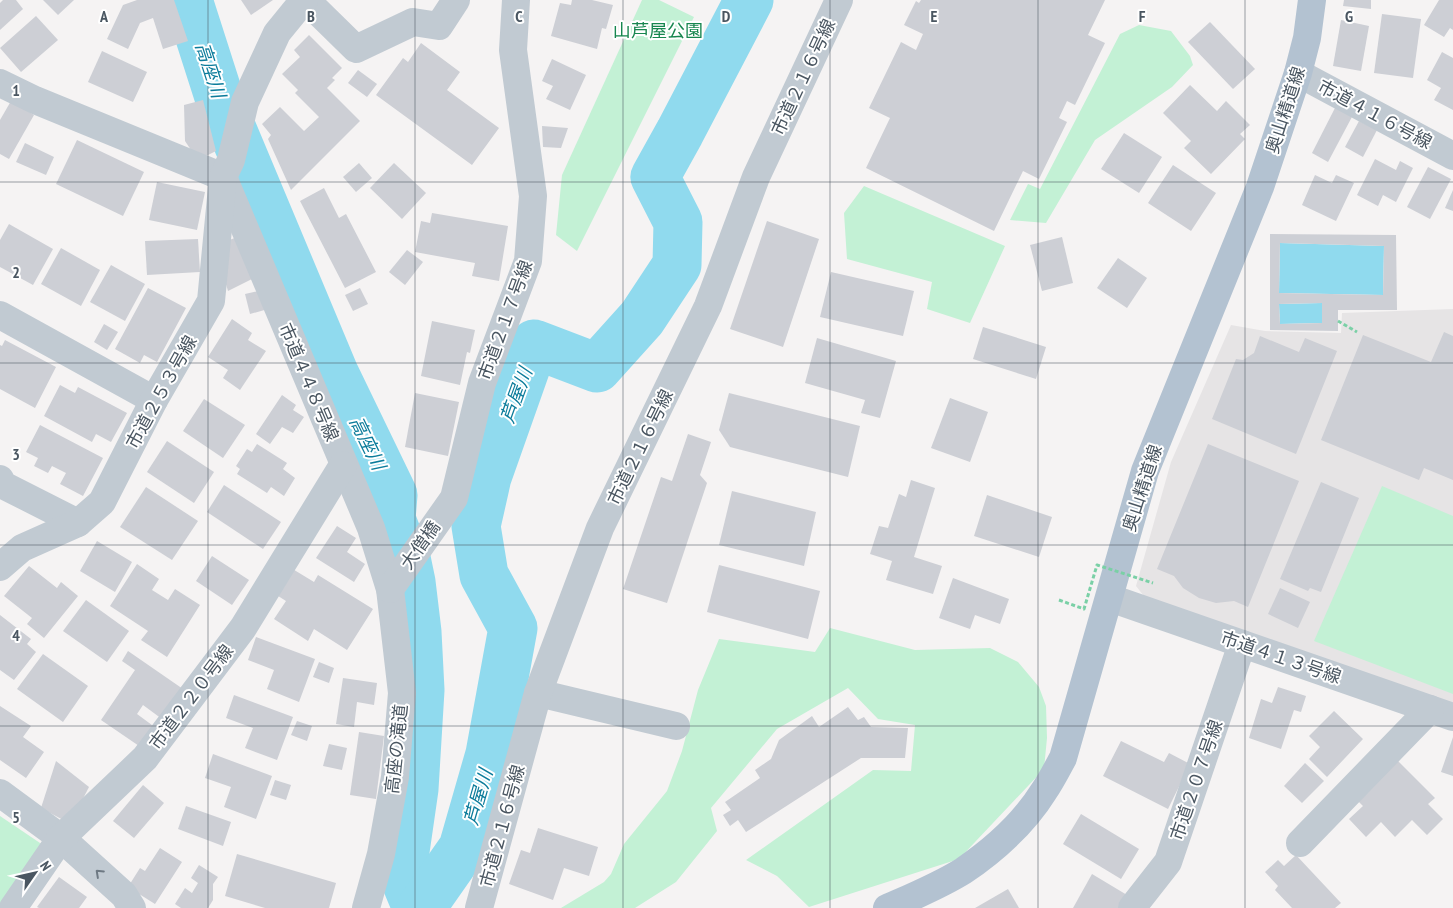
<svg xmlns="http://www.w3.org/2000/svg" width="1453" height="908" font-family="'PT Sans Narrow','Noto Sans JP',sans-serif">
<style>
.education{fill:#e6e4e5}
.green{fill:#c3f1d5}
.water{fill:#90daee}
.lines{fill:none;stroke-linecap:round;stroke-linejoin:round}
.river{stroke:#90daee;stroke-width:49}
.building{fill:#cdcfd5;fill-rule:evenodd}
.path{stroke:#7ad0a6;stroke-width:3;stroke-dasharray:4 2.5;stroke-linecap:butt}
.minor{stroke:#c1cad2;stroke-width:28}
.major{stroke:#b3c2d1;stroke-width:28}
.path-bridge{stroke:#7ad0a6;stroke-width:3;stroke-dasharray:4 2.5;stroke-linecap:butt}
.oneway{stroke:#6e7983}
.grid{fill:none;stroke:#4a5661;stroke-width:1;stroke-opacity:0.55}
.labels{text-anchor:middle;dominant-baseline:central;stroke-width:4;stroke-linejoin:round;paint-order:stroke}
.park-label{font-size:18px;fill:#17864f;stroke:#fff}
.street-label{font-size:18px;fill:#4a5661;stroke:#fff}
.water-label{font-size:19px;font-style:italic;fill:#0c7c9b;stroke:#fff}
.grid-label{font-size:16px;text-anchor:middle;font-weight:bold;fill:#4a5661;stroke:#fff;stroke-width:4;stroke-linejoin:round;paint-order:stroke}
</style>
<rect width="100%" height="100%" fill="#f5f3f3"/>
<polygon class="education" points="1453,309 1453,703 1147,600 1136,586 1171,462 1231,325 1265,331 1341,333 1342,313"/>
<g class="green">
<polygon points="642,0 659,0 694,17 577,251 556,235 562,175"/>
<polygon points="1139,25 1171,31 1190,56 1193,65 1172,87 1095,140 1046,223 1010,220 1028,184 1040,189 1120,34"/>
<polygon points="864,186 1005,246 970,323 927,309 932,282 847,259 844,213"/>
<polygon points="1382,486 1453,516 1453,694 1314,641"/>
<polygon points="830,628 915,650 990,648 1018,662 1039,687 1046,706 1047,738 1044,769 959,859 809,907 777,876 746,860 873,770 911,771 915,725 878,719 848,688 777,729 711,808 717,831 676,882 635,908 561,908 604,882 611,874 624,844 667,791 682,751 698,690 719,639 815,652"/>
<polygon points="0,816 43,845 0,908"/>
</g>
<g class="water">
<polygon points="1280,243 1384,246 1383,295 1279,293"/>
<polygon points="1322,303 1322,323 1280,324 1279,304"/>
</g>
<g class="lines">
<g class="river">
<polyline points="188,0 221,103 334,373 393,495 391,519 406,558 411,582 417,632 420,690 414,789 402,872 417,908"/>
<polyline points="421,908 463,848 490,754 513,628 484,575 476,526 487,477 534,344 597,368 642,318 677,265 678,222 655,177 680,132 749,0"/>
</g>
</g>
<g class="building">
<polygon points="3,0 16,0 23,9 0,30 0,3"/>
<polygon points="43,0 74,0 58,15"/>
<polygon points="137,0 174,0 188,41 163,49 153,18 140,23 128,49 107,39 123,5"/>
<polygon points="241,0 273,0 251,15"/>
<polygon points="572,0 592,0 613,5 606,29 602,28 597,49 551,36 560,3 571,5"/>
<polygon points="921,0 1105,0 1088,35 1105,43 1075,105 1067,101 1059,118 1067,122 1039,179 1023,171 994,231 866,168 890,118 869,108 901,42 916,50 923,34 904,25 916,1 919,3"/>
<polygon points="1344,0 1371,0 1371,9 1343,6"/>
<polygon points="1439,0 1453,0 1453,30 1450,28 1444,37 1424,25"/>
<polygon points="1382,14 1421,19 1413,78 1374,73"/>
<polygon points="36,16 58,40 21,72 0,48"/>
<polygon points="1341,20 1369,26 1361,71 1333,66"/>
<polygon points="1210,22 1255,69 1233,89 1188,42"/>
<polygon points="309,35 342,68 332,78 335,80 327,88 360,121 291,190 268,139 271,135 262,124 280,107 304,131 319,117 295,93 298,90 282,74 300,57 294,50"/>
<polygon points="421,43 460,72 447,90 499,128 472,165 376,95 403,58 408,62"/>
<polygon points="102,51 147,72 133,102 88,82"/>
<polygon points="1442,52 1453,58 1453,110 1434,100 1441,88 1427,80"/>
<polygon points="552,59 586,75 570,110 546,99 553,86 542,81"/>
<polygon points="358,70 377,84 367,97 348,83"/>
<polygon points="1190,85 1217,111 1226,101 1250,125 1240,134 1245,139 1211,174 1184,148 1191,141 1163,113"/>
<polygon points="203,100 216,151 208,155 202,155 191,150 185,141 184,105"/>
<polygon points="11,101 34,115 9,159 0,154 0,120"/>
<polygon points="1336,106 1353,115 1328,162 1312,153"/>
<polygon points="1359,121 1377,130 1363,157 1345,147"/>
<polygon points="542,126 568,128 561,148 543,147"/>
<polygon points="1124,133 1162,157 1139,193 1101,169"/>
<polygon points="77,140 144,172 123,216 56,184"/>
<polygon points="25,143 54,157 46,175 16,162"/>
<polygon points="1375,159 1396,170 1400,161 1413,168 1396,202 1383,195 1378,206 1357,195"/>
<polygon points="359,163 372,178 356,192 343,177"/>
<polygon points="394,163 426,193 402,219 370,188"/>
<polygon points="1173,165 1216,193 1191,231 1148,203"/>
<polygon points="1428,167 1451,179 1430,219 1407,207"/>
<polygon points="1315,175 1332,183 1336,175 1354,183 1336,221 1302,205"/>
<polygon points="157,182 205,192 197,230 149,220"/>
<polygon points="324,188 339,218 346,214 376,272 345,288 300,201"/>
<polygon points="1453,190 1453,211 1445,208"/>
<polygon points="432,213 508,226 499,281 472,276 475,263 415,252 421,221 430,223"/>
<polygon points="767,221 819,239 783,347 730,329"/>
<polygon points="9,224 53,249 33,285 0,267 0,240"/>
<path d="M1270 234 1396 235 1397 310H1338V331L1270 330ZM1280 243 1384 246 1383 295 1279 293ZM1322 303V323L1280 324 1279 304Z"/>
<polygon points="240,236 256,277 228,291 221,267 224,242"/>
<polygon points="1062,237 1073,283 1042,291 1030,245"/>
<polygon points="198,239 200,272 147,275 145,241"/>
<polygon points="61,248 100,270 81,306 41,284"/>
<polygon points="407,250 423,262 405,285 389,272"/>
<polygon points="1118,258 1147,278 1127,308 1097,288"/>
<polygon points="111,265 145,284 125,321 90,302"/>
<polygon points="831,272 914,291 903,336 820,317"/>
<polygon points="148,288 186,308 157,362 144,355 140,363 115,349"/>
<polygon points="360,288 368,304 353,311 345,295"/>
<polygon points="263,290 268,309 250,314 245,294"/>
<polygon points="232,319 252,333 248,340 266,351 240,390 223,378 228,370 208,357"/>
<polygon points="432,321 475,330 470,353 467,352 460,385 421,376"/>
<polygon points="104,324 118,332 107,350 94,342"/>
<polygon points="983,327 1046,347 1036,379 973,359"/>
<polygon points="1444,332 1453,336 1453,480 1424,468 1419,480 1321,440 1363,335 1431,362"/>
<polygon points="1260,336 1299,352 1305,338 1337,351 1296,454 1212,419 1236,359 1243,360 1254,353"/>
<polygon points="817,338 896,361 880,418 861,413 865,400 805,383"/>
<polygon points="5,340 56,367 35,408 0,389 0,345 2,346"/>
<polygon points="60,385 75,393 78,387 127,413 111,442 96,434 92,442 44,416"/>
<polygon points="415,393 459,402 448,456 405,447"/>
<polygon points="729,393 860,426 848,477 730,447 719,430"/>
<polygon points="282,395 296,405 293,410 304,417 293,433 282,427 270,444 256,434"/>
<polygon points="950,398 988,412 970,462 931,448"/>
<polygon points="204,399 245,425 223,458 183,431"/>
<polygon points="40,425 103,458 83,496 60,484 66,473 52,466 48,473 34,466 38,458 26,452"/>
<polygon points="688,434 711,442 700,475 707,483 667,603 623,589 661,477 672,481"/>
<polygon points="167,441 214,472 194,503 147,472"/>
<polygon points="257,444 287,463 283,469 295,478 284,496 271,487 267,493 237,474 240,469 236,466 247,449 252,452"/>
<polygon points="1208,444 1299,481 1248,607 1234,601 1216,603 1199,598 1183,588 1174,576 1157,569"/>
<polygon points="911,480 935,488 914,557 942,566 933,594 886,580 892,561 870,554 879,526 888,528 899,494 906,497"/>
<polygon points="1321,482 1359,498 1321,592 1310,588 1308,591 1280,579"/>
<polygon points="224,485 281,522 263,549 207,512"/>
<polygon points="146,487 198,521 172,560 120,527"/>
<polygon points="732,491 816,512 804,566 719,545"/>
<polygon points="987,495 1052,517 1039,557 974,536"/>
<polygon points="337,526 356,538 347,552 365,564 354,582 316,558"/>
<polygon points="97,541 132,562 115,592 80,571"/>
<polygon points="212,556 249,580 232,605 196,581"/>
<polygon points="137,564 159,579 152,590 168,600 175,589 200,605 167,657 141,640 148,631 110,606"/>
<polygon points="719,565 820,591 808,639 707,612"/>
<polygon points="29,566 57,588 61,582 78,596 44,638 27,624 32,618 4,596"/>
<polygon points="291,568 314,582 318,575 373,609 347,650 314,629 308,641 274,619 286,601 275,594"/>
<polygon points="953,578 1009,599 1000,624 975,615 970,629 939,618"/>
<polygon points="1280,588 1310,602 1298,628 1268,614"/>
<polygon points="86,600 129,631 107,662 63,631"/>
<polygon points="0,615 31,639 27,644 36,652 14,680 0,670"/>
<polygon points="256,637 315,659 299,702 267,689 274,670 248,660"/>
<polygon points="128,651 183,689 162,719 143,705 137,714 156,728 142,748 101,720 135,670 122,661"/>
<polygon points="43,654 88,686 63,722 17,689"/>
<polygon points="319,662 334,668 329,683 313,677"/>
<polygon points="343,678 377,683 374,705 357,702 354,727 336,724"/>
<polygon points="1278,687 1306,696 1301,712 1294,710 1281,749 1249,738 1261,699 1272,703"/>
<polygon points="234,695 293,717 277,760 245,748 253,728 226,718"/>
<polygon points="0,706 31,726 23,737 44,752 26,778 0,760"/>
<polygon points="848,707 858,720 864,717 871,727 908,728 905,758 861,758 746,832 738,820 730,826 723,815 731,810 725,802 760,778 755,770 771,759 779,740 812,716 819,727"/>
<polygon points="1334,711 1363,739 1327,777 1309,759 1320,747 1309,736"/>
<polygon points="297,721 312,726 307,741 291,735"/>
<polygon points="359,732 384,736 376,799 350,795"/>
<polygon points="1453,737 1453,776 1441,772"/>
<polygon points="1121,741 1164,762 1169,753 1190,764 1168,809 1103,776"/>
<polygon points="329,744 347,748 342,770 323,766"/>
<polygon points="213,754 272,776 256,819 224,807 231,787 205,778"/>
<polygon points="1397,760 1435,798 1428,804 1443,819 1427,835 1412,820 1395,837 1381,822 1366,837 1349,819 1363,806 1357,800"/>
<polygon points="56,761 89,787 74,816 65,821 41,808"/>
<polygon points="1305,763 1324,781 1302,803 1284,786"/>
<polygon points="275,780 291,785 286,800 270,795"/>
<polygon points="143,785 164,803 134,838 113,821"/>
<polygon points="186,806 231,822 223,846 178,829"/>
<polygon points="1081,814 1139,849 1121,879 1063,844"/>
<polygon points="538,828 598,847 589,876 564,868 553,900 509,884 521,850 530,853"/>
<polygon points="160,848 182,862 155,904 128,887 140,868 145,871"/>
<polygon points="237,854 336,883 329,908 265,908 225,896"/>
<polygon points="1296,855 1341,903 1335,908 1292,908 1275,890 1278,886 1265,872 1278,860 1284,866"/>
<polygon points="199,865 218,877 213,884 213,900 208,908 181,908 175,904 185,888 192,893 198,883 191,878"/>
<polygon points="1092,874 1127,895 1120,908 1073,908"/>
<polygon points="59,877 87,897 79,908 39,908 37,907"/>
<polygon points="1008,889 1019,908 975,908"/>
</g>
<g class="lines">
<polyline class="path" points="1338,321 1357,332"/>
<g class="minor">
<polyline points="306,0 356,49 413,22 439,26 456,0"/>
<polyline points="1298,73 1453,156"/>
<polyline points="0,83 35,100 223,177 371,528 390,589 402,693 395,777 381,854 366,908"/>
<polyline points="0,315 154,400"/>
<polyline points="0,479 3,485 78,523"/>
<polyline points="0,567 22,548 78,523 102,502 154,400 211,301 223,177 231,160 245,102 277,33 304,0"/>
<polyline points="390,589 454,498 482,383 528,261 533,196 513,50 516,0"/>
<polyline points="1110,598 1453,717"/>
<polyline points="538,693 676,726"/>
<polyline points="0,793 61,838 124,895 132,908"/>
<polyline points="1300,843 1430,709"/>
<polyline points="13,908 61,838 145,758 243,628 343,465"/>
<polyline points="479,908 538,693 600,528 708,306 756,177 839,0"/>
<polyline points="1132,908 1168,862 1242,644"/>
</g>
<path class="major" d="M887 908C912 897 939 886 963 871 994 850 1024 823 1044 791 1051 781 1057 769 1063 758L1145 471 1260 187 1298 73 1307 38 1312 0"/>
<polyline class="path-bridge" points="1059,600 1084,609 1097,565 1153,583"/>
</g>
<defs><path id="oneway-chevron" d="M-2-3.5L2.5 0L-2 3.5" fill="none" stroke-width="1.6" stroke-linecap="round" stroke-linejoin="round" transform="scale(1.25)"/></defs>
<use class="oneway" href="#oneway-chevron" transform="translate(99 873) rotate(-137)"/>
<path class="grid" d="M208 0V908M415 0V908M623 0V908M830 0V908M1038 0V908M1245 0V908M0 182H1453M0 363H1453M0 545H1453M0 726H1453"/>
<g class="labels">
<g class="park-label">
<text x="658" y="30">山芦屋公園</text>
</g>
<g class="street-label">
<text transform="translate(803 77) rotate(-65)">市道２１６号線</text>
<text transform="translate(1285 110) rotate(-72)">奥山精道線</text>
<text transform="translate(1375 114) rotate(28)">市道４１６号線</text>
<text transform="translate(505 320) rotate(-70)">市道２１７号線</text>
<text transform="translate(309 382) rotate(67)">市道４４８号線</text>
<text transform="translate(161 392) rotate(-61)">市道２５３号線</text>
<text transform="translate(640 447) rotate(-64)">市道２１６号線</text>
<text transform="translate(1142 488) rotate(-72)">奥山精道線</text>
<text transform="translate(420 545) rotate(-55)">大僧橋</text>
<text transform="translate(1281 657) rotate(19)">市道４１３号線</text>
<text transform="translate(191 697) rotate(-53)">市道２２０号線</text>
<text transform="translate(396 749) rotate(-84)">高座の滝道</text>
<text transform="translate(1196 780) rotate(-71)">市道２０７号線</text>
<text transform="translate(502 826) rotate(-75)">市道２１６号線</text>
</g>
<g class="water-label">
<text transform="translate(211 70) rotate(72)">高座川</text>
<text transform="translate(516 395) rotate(-70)">芦屋川</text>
<text transform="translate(368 443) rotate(64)">高座川</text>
<text transform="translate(478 797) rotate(-74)">芦屋川</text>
</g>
</g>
<g class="grid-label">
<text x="104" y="22">A</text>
<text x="311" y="22">B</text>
<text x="519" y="22">C</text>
<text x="726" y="22">D</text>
<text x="934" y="22">E</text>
<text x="1142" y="22">F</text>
<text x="1349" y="22">G</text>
<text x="16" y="96">1</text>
<text x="16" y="278">2</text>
<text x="16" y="460">3</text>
<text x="16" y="641">4</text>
<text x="16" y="823">5</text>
</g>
<g transform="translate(35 873) rotate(56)" stroke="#ffffff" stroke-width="4" paint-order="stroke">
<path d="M0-4L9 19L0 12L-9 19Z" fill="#4a5661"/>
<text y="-8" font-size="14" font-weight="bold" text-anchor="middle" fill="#4a5661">N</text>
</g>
</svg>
